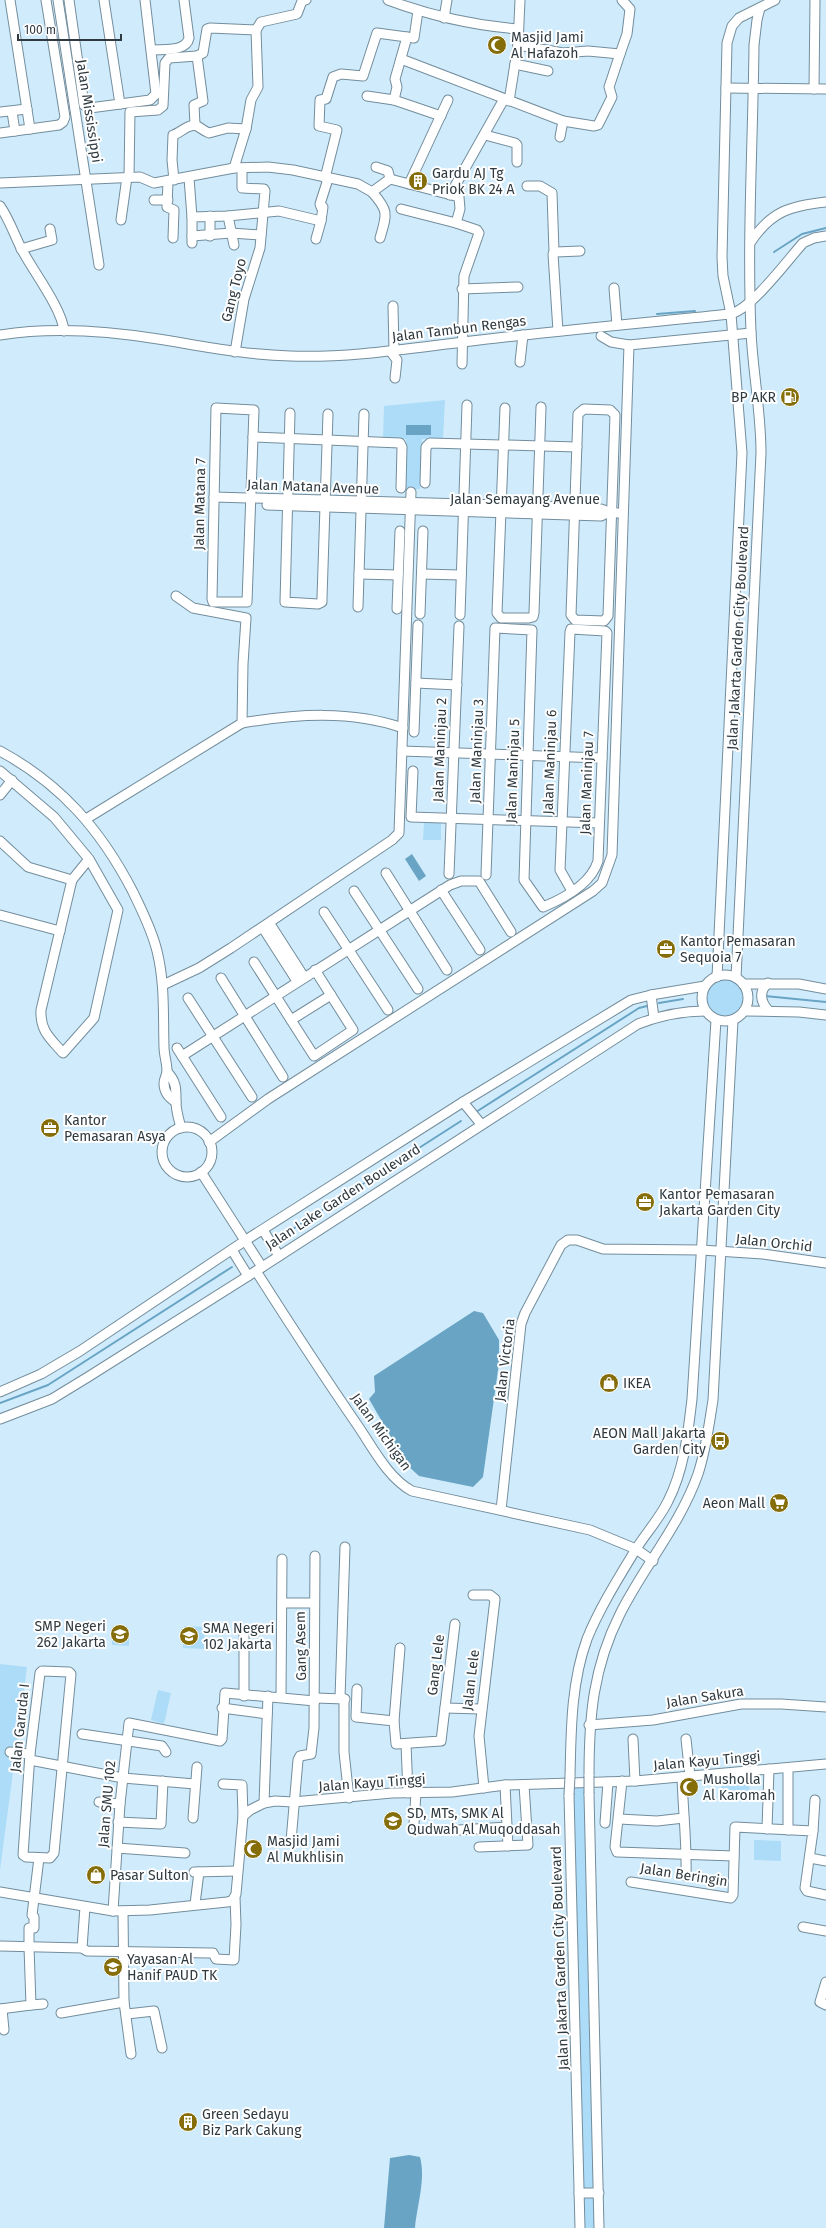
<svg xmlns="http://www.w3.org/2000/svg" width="826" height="2228" font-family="'Fira Sans',sans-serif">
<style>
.green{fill:#addcf8}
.water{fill:#69a4c4}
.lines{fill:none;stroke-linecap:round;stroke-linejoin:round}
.stream{stroke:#69a4c4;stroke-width:2}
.minor-casing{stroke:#738d9c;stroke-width:11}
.minor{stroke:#fff;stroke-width:9}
.minor-bridge-casing{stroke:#738d9c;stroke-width:11;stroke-linecap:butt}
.minor-bridge{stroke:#fff;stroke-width:9}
.labels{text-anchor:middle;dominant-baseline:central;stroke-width:4;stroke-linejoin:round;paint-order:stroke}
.poi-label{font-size:14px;fill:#2f3a40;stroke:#fff;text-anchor:start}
.street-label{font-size:14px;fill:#2f3a40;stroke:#fff}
</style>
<rect width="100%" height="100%" fill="#d0ecfc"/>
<g class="green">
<polygon points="445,400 443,439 422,439 420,489 405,489 406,439 383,439 384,406"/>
<polygon points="424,822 441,823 441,840 423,840"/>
<circle cx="725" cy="998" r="23"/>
<polygon points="184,1626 205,1627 204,1649 183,1648"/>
<polygon points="112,1636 129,1637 129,1646 112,1645"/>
<polygon points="0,1664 27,1667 0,1870"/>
<polygon points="158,1690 171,1693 164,1724 151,1720"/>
<polygon points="722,1777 750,1777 749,1796 721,1795"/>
<polygon points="589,1785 599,2228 580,2228 570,1786"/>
<polygon points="754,1840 781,1841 781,1861 754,1860"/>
</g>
<g class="water">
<rect x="406" y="425" width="25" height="10"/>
<polygon points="412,854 426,876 419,881 405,859"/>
<polygon points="474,1311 483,1313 499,1340 499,1363 483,1477 473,1487 419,1476 407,1465 369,1399 375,1392 374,1376"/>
<path d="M409 2155 420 2157C426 2180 417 2205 415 2228H384L390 2158Z"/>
</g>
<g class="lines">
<g class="stream">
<polyline points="774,252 802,234 826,228"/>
<polyline points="657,314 695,311"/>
<polyline points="765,996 826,1002"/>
<polyline points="659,1003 683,999"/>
<polyline points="476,1112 639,1008 647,1006"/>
<polyline points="274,1241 461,1121"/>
<polyline points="0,1403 48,1385 232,1267"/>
</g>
<defs>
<g id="minor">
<polyline points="10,0 30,129"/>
<polyline points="58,0 99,265"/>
<polyline points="69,0 84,105 90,108 150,100 156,94 145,0"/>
<polyline points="104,0 120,104"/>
<path d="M388 0C431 16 472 25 517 29"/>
<polyline points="444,18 447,0"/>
<polyline points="518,45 563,53 588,51 620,54 627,34 630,9 622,0"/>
<path d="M152 50C164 49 186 52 189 38L184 0"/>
<polyline points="197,56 203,53 207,29 210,28 256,30"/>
<polyline points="401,59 563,121 594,126 598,125 612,97 609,87 620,54"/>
<polyline points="515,64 548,71"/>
<polyline points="726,88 826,89"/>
<polyline points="814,89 815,0"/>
<polyline points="367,96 394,100 441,116"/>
<polyline points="394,100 397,87 395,79 407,37"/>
<polyline points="509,101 518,45 520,0"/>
<polyline points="0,112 27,109"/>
<polyline points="12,112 15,131"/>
<polyline points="0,133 59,125 63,122 65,117 46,0"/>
<polyline points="485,135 515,143 517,145 517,162"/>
<polyline points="560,137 563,121"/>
<polyline points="376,167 388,171 390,179"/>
<polyline points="234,168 246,129 251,100 258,87 256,30 261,22 297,14 302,1 306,0"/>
<polyline points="129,177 130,112 158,110 163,106 165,63 169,58 197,56 203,101 194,105 195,125"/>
<polyline points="189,178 192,217"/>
<polyline points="325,178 337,130 319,126 320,100 326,99 333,77 341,74 363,76 377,33 414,38 418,11"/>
<path d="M174 180 172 160 173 135C181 133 188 123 197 126 201 128 204 131 209 133L228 128 246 129"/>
<polyline points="168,181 167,207 174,210 173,238"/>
<polyline points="0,183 140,177 154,183 234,168 268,167 293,170 358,184 372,192 390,179 459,197 460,209 456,223 477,230 479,233 464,276 462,364"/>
<polyline points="409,184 448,100"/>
<polyline points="527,186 540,186 552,193 554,252"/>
<path d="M372 192C389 211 387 214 380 238"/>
<polyline points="450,195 504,99"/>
<polyline points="154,200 168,200"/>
<path d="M0 206C9 219 14 234 21 248 32 270 62 308 64 331"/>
<polyline points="401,209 456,223"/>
<polyline points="210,216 210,236"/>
<polyline points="228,216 234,245"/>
<polyline points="121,220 127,177"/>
<polyline points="321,221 323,207 321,207 320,204 328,179"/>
<polyline points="192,236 231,233 261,235"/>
<polyline points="192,243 192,217 228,216 279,211 321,221 316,239"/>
<path d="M750 243C771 211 790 206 826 202"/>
<polyline points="21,249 52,240 50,229"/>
<polyline points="614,288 617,325"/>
<polyline points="462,289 518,287"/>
<polyline points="393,306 394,351"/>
<polyline points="558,331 553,254 556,252 580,251"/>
<path d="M0 335C50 327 109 331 158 339 202 346 245 355 290 356 348 358 405 349 463 342 552 331 642 323 731 314 753 307 786 262 803 243L814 238 826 236"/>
<polyline points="601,336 611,342 629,345 751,333"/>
<polyline points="235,352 244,299 260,248 265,191 264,189 242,188 242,168"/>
<polyline points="391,352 397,360 395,378"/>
<polyline points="520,362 523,335"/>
<polygon points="216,408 254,410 247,602 213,602 212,599"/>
<polyline points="505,408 497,613 501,618 529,618 533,617 534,613 541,407"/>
<polygon points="584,409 610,410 615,415 608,616 604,621 575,620 571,615 578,414"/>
<polyline points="290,413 285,602 318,604 322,602 322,598 328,414"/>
<polyline points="253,437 400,443 402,447 401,488"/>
<polyline points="425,483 426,447 430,443 577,447"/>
<polyline points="214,497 575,507 601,509 609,512 618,513"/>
<polyline points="267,505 601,516 609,512"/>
<polyline points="359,574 398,575"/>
<polyline points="422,574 461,575"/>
<polyline points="358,607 364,414"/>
<polyline points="397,609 400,531"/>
<polyline points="420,614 423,531"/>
<polyline points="460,615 467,405"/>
<polyline points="416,683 457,685"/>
<path d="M242 723C296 714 351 710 403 728"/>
<polyline points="414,732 418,625"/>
<path d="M0 751C61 784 101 830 133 892 142 911 152 930 157 951 165 983 163 1015 164 1047 164 1055 167 1063 167 1071 167 1075 164 1079 164 1083 164 1092 169 1098 176 1102"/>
<polyline points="402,751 602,758"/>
<path d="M0 771 54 817 89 859 118 910 94 1018 63 1053C50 1038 40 1031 41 1010L72 880 89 859"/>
<polyline points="413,771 411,817 599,823"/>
<polyline points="0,795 12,780"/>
<polyline points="86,819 242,723 243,664 246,618 193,608 176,596"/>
<polyline points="0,841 28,867 72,880"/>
<polyline points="386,873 447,970"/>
<polyline points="449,874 459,626"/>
<path d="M486 875 495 628 532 630 524 880 543 907C565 898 591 884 598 861L607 633 605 631 571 629 570 632 560 870 572 891"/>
<polyline points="441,890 480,950"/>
<polyline points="354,891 418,989"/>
<polyline points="324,912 388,1010"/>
<polyline points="0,915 60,931"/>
<polyline points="270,924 304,977"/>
<polyline points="263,928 297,981"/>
<polyline points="254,962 314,1056 353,1030 315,970"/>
<circle cx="725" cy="998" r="23"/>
<polyline points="717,977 742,453 731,314 723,276 722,257 727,43 732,26 739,18 775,0"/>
<polyline points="221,978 283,1077"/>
<path d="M736 978 761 453C761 412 753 373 751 332 747 237 753 141 754 45L757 20 760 8"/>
<polyline points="743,984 799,984 826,989"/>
<polyline points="163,985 199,968 231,948 392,840 399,833 411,492"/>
<polyline points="651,995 654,1018"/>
<polyline points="188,998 252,1097"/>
<path d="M768 1010C760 1001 759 991 768 983"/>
<polyline points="744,1011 799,1012 826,1015"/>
<polyline points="291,1020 331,995"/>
<polyline points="177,1048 221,1117"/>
<polyline points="182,1056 450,885 461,881 479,881 511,932"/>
<path d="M167 1072C177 1082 176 1090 176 1102 176 1111 179 1120 181 1128"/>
<polyline points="463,1102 481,1124"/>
<circle cx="187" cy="1152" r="25"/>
<polyline points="209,1142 268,1099 593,891 602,883 612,855 629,345"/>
<polyline points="201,1172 262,1267"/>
<polyline points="263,1230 279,1256"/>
<polyline points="232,1250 248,1276"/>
<path d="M256 1271C289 1323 323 1375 358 1426 373 1448 388 1478 412 1491L590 1530 636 1549 653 1561"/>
<polyline points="0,1392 41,1374 80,1351 246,1240 463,1102 631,1000 651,995 705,986"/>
<path d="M0 1419 52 1399 88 1377 256 1271 638 1024C659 1016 682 1011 705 1011"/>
<polyline points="501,1510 521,1324 525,1313 561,1245 568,1240 577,1240 603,1249 701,1250 763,1254 826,1263"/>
<polyline points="473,1595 490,1595 495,1599 479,1736 484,1788"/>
<polyline points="282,1603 314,1603"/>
<polygon points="42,1671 69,1672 71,1674 54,1853 50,1858 26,1857 23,1855 30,1754 40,1673"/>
<polyline points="357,1689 356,1717 394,1721 396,1744 441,1741 455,1624"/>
<polyline points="244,1696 244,1632"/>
<polyline points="281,1697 282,1559"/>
<polyline points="315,1698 345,1699"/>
<polyline points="340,1698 345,1547"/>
<polyline points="344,1699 344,1752 349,1798"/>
<polyline points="222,1708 267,1714"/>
<polyline points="445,1708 481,1709"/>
<polyline points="394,1721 400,1648"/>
<polyline points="589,1725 653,1720 741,1704 781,1704 826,1707"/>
<polyline points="82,1734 162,1746 166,1752"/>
<polyline points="633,1739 635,1781"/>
<polyline points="686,1739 690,1776"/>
<polyline points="406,1744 408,1793"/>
<polyline points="10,1752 30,1754"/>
<polyline points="30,1760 123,1778 195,1784"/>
<path d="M589 1776C589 1716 593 1668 620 1614 644 1566 680 1525 698 1474 706 1450 709 1425 713 1400L733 1020"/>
<path d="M570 1777C571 1731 571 1683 587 1639 599 1609 619 1577 636 1549 646 1533 660 1518 668 1501 684 1470 688 1433 692 1399L716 1020"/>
<path d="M682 1777C683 1811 687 1843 686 1876"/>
<polyline points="622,1781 615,1847 617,1852 734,1856"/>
<polyline points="223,1784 242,1785 243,1816"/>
<polyline points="505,1785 508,1846"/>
<polyline points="589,1794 599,2228"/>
<polyline points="569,1795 580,2228"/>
<polyline points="99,1802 120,1804"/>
<polyline points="264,1803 268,1696"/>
<polyline points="193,1818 197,1767"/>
<polyline points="619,1819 657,1821 684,1818"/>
<polyline points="118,1822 161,1824 163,1781"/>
<polyline points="605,1823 608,1782"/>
<polyline points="414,1824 416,1793"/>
<polyline points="767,1829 769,1769"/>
<polyline points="459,1830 507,1827"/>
<polyline points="788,1830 788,1768"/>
<polyline points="813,1831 815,1800"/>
<polyline points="291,1841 298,1760 300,1756 311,1754 314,1728 315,1556"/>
<polyline points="479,1847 528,1845 524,1785"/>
<polyline points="117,1848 185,1853"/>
<polyline points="810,1858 826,1861"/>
<polyline points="194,1872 237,1871"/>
<polyline points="631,1882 731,1898 733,1895 735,1827 813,1831 805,1888 807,1891 826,1895"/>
<polyline points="0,1892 113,1911 150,1910 227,1902 232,1901 236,1894 243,1816 250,1810 264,1803 275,1801 293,1802 392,1793 452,1792 505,1785 635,1781 826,1764"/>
<polyline points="195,1904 199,1872"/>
<polyline points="113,1911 120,1804 129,1723 220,1741 222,1739 225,1693 315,1701"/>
<polyline points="123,1911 124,2002 131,2054"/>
<polyline points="803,1927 826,1931"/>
<polyline points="0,1946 82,1948 87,1951 210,1953 213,1953 216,1959 234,1960 236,1925 235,1897"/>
<polyline points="29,1946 29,1928 34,1928 34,1917 32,1915 39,1858"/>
<polyline points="82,1948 85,1907"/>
<polyline points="826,1982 820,2002 826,2005"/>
<polyline points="31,2005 43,2004"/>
<polyline points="0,2009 31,2005 29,1947"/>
<polyline points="2,2009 4,2030"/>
<polyline points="61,2013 124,2002"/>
<polyline points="127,2014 154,2011 162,2048"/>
<polyline points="579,2193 599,2193"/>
</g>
</defs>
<use href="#minor" class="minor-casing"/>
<use href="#minor" class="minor"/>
<defs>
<g id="minor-bridge">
<polyline points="589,1794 589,1776"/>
<polyline points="569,1795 570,1777"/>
</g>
</defs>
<use href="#minor-bridge" class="minor-bridge-casing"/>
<use href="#minor-bridge" class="minor-bridge"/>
</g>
<defs>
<symbol id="mosque-disc" viewBox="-11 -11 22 22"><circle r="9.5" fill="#856d0a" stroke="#fff"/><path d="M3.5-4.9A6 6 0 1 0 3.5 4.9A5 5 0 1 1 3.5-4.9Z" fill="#fff"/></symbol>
<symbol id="building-disc" viewBox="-11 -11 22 22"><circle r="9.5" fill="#856d0a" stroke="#fff"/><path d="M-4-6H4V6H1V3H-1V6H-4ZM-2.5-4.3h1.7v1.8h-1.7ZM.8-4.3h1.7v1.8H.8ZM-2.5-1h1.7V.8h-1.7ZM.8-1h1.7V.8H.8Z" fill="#fff"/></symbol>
<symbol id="fuel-disc" viewBox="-11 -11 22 22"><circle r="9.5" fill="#856d0a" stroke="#fff"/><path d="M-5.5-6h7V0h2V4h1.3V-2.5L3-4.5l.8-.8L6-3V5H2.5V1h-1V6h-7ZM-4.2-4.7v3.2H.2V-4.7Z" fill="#fff"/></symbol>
<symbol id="office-disc" viewBox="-11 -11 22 22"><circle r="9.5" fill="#856d0a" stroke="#fff"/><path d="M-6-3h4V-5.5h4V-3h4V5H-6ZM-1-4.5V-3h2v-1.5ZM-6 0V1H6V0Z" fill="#fff"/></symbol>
<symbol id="shop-disc" viewBox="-11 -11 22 22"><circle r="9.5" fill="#856d0a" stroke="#fff"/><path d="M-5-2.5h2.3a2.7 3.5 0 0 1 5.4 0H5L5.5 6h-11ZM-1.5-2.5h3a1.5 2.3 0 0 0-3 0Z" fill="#fff"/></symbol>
<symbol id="bus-disc" viewBox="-11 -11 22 22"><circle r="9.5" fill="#856d0a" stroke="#fff"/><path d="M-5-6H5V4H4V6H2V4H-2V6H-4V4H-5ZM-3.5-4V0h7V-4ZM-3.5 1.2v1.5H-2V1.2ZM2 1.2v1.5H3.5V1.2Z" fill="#fff"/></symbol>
<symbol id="supermarket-disc" viewBox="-11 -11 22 22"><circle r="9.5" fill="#856d0a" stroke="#fff"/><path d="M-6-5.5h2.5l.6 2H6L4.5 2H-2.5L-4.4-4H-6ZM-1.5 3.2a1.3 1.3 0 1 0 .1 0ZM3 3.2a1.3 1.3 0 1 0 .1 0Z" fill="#fff"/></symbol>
<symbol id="school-disc" viewBox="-11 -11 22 22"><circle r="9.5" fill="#856d0a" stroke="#fff"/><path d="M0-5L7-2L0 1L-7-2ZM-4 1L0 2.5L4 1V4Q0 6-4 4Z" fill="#fff"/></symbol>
</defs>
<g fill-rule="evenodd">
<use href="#mosque-disc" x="486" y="34" width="22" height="22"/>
<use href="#building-disc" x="407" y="170" width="22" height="22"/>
<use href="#fuel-disc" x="779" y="386" width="22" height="22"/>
<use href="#office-disc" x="655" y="938" width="22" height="22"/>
<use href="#office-disc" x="39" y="1117" width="22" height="22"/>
<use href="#office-disc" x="634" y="1191" width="22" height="22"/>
<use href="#shop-disc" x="598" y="1372" width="22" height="22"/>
<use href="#bus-disc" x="709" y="1430" width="22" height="22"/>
<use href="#supermarket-disc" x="768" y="1492" width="22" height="22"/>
<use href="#school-disc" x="109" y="1623" width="22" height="22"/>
<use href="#school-disc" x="178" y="1625" width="22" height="22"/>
<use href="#mosque-disc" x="678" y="1776" width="22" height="22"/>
<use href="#school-disc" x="382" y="1810" width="22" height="22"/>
<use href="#mosque-disc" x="242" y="1838" width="22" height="22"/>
<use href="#shop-disc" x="85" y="1864" width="22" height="22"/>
<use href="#school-disc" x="102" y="1956" width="22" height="22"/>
<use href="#building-disc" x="177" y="2111" width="22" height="22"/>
</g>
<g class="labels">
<g class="poi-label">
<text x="511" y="37">Masjid Jami<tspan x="511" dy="16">Al Hafazoh</tspan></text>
<text x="432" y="173">Gardu AJ Tg<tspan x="432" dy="16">Priok BK 24 A</tspan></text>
<text x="776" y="397" text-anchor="end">BP AKR</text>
<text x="680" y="941">Kantor Pemasaran<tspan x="680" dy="16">Sequoia 7</tspan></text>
<text x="64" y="1120">Kantor<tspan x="64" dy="16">Pemasaran Asya</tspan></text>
<text x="659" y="1194">Kantor Pemasaran<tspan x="659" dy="16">Jakarta Garden City</tspan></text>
<text x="623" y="1383">IKEA</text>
<text x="706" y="1433" text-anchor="end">AEON Mall Jakarta<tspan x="706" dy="16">Garden City</tspan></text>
<text x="765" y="1503" text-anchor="end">Aeon Mall</text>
<text x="106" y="1626" text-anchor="end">SMP Negeri<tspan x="106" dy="16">262 Jakarta</tspan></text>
<text x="203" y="1628">SMA Negeri<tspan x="203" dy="16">102 Jakarta</tspan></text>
<text x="703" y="1779">Musholla<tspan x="703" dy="16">Al Karomah</tspan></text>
<text x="407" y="1813">SD, MTs, SMK Al<tspan x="407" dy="16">Qudwah Al Muqoddasah</tspan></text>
<text x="267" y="1841">Masjid Jami<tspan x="267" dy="16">Al Mukhlisin</tspan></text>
<text x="110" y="1875">Pasar Sulton</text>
<text x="127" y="1959">Yayasan Al<tspan x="127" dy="16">Hanif PAUD TK</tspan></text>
<text x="202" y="2114">Green Sedayu<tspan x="202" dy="16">Biz Park Cakung</tspan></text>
</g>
<g class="street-label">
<text transform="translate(89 111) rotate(81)">Jalan Mississippi</text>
<text transform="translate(234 290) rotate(-76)">Gang Toyo</text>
<text transform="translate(459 329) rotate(-7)">Jalan Tambun Rengas</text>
<text transform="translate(313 487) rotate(2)">Jalan Matana Avenue</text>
<text x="525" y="499">Jalan Semayang Avenue</text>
<text transform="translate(200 504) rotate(-89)">Jalan Matana 7</text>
<text transform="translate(738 638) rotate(-87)">Jalan Jakarta Garden City Boulevard</text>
<text transform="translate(440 750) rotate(-88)">Jalan Maninjau 2</text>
<text transform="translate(477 751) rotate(-88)">Jalan Maninjau 3</text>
<text transform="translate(550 762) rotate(-88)">Jalan Maninjau 6</text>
<text transform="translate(513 771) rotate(-88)">Jalan Maninjau 5</text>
<text transform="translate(587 783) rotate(-88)">Jalan Maninjau 7</text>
<text transform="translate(343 1197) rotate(-33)">Jalan Lake Garden Boulevard</text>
<text transform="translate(774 1243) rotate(6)">Jalan Orchid</text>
<text transform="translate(505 1360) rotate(-83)">Jalan Victoria</text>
<text transform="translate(381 1432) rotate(54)">Jalan Michigan</text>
<text transform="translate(301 1646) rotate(-91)">Gang Asem</text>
<text transform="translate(436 1665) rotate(-83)">Gang Lele</text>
<text transform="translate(471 1680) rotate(-83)">Jalan Lele</text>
<text transform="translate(705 1697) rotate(-9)">Jalan Sakura</text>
<text transform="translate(20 1728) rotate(-84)">Jalan Garuda I</text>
<text transform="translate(707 1761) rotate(-5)">Jalan Kayu Tinggi</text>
<text transform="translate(372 1783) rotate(-4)">Jalan Kayu Tinggi</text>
<text transform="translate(107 1804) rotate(-85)">Jalan SMU 102</text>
<text transform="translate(684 1875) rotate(9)">Jalan Beringin</text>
<text transform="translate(560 1958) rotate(-92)">Jalan Jakarta Garden City Boulevard</text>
</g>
</g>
<path d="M18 34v6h103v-6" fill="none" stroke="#2f3a40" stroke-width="2"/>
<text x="24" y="34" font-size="12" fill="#2f3a40" stroke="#ffffff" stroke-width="3" paint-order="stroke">100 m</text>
</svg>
